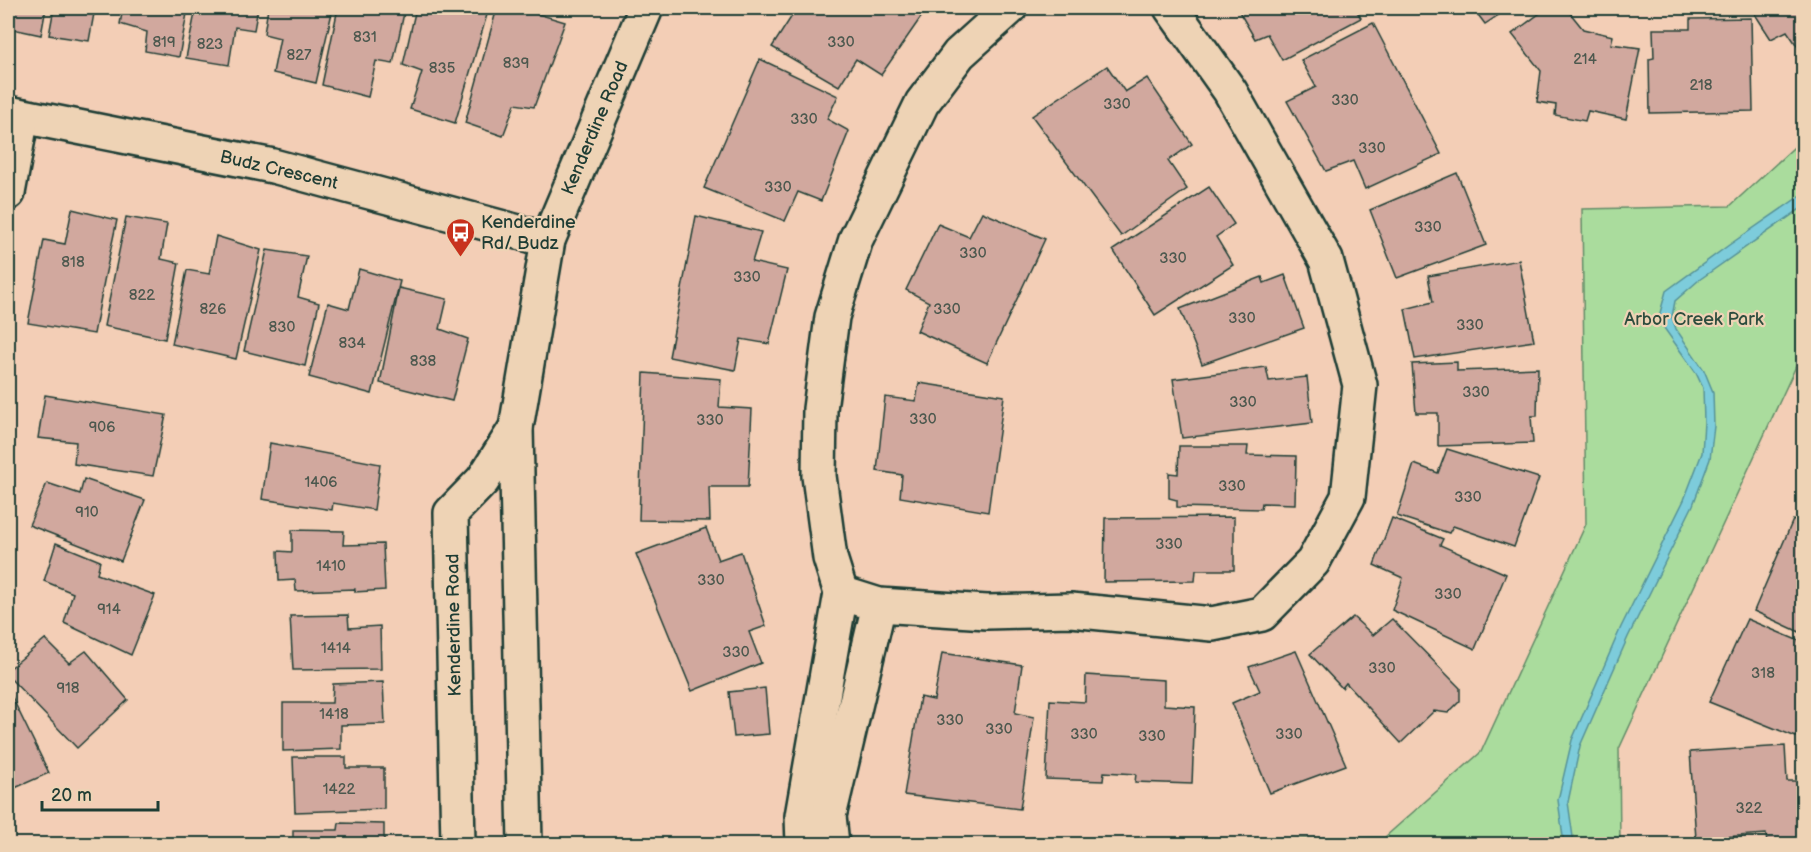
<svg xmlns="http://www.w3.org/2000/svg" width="1811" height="852" font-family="'Balsamiq Sans',sans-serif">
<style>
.green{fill:#aadc9d;stroke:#648c68;stroke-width:1.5}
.water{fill:#7dccdb;stroke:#579398;stroke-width:1.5}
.building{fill:#d1a89e;stroke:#1f3d34;stroke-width:1.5}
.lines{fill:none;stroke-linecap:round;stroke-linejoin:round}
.street-casing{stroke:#1f3d34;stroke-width:38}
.secondary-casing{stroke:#1f3d34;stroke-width:38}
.street{stroke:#eed3b5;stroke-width:33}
.secondary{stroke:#eed3b5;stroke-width:33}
.labels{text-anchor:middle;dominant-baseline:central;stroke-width:4.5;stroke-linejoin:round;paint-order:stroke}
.number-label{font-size:15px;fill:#4c584e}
.street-label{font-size:18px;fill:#1f3d34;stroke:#eed3b5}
.poi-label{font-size:18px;fill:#1f3d34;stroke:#eed3b5;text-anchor:start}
.park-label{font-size:18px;fill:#2d4d3e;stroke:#eed3b5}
</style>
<rect width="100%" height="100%" fill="#f3ceb6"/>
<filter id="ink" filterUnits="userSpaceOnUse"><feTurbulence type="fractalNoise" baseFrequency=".0167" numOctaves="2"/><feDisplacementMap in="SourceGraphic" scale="12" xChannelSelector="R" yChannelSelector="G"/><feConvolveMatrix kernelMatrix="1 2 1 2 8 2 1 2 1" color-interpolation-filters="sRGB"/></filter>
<g filter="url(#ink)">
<polygon class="green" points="1803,139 1803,351 1619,749 1620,844 1098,844 1385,837 1481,752 1586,524 1582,209 1730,206"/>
<polygon class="water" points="1803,194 1803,207 1699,280 1675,301 1672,317 1676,329 1704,370 1713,392 1714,426 1710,459 1693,505 1628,637 1580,746 1568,802 1574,844 1564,844 1558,800 1572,740 1621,627 1684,500 1702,453 1704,422 1703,388 1696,373 1664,328 1660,313 1666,291 1729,245"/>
<g class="building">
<polygon points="8,8 46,8 41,35 8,28"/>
<polygon points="54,8 95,8 89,41 49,35"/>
<polygon points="123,8 188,8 179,57 145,51 147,32 120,24"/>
<polygon points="196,8 258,8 254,30 235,27 229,65 186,58"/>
<polygon points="268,8 333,8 316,83 273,73 280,38 264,34"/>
<polygon points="338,8 385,8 404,13 393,64 376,61 368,97 322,85"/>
<polygon points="416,8 489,8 455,123 410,109 422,72 403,65"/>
<polygon points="497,8 518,8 565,22 534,107 515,104 503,136 465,123"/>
<polygon points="797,8 922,8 926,10 881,75 856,59 839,86 772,47"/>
<polygon points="1237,8 1355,8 1361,18 1282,60 1267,34 1255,39"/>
<polygon points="1473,8 1509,8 1485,24"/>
<polygon points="1547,8 1566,8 1583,29 1613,36 1611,44 1640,48 1626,119 1588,111 1585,121 1555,115 1556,105 1537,102 1541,71 1512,34"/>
<polygon points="1751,8 1804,8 1804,52 1802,53 1787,31 1771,39"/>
<polygon points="1751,18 1753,111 1650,113 1649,59 1654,58 1653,29 1690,29 1690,19"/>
<polygon points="1373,23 1441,154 1365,189 1353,161 1326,171 1287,101 1316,87 1301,60"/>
<polygon points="760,59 838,96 827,119 849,131 821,201 798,192 785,221 704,188"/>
<polygon points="1107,66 1125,92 1147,78 1192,144 1168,161 1187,189 1121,236 1032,116"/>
<polygon points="1457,173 1486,245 1397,278 1370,210"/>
<polygon points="1209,187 1234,224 1216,237 1233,265 1155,315 1113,250"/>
<polygon points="72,209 117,220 104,281 94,334 28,323 44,240 65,244"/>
<polygon points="982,212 1045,239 987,363 917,331 929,302 906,290 938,224 969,237"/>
<polygon points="696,216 761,232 752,262 787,270 769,344 741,339 735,370 669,357"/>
<polygon points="126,217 167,224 161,259 179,263 165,339 104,326"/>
<polygon points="216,236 261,250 236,359 172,344 187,270 209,274"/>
<polygon points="267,250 307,256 298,297 319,303 305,366 244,351"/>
<polygon points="1519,260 1534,341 1415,359 1405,309 1433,302 1428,276"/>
<polygon points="359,269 400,281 372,394 309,377 328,303 349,309"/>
<polygon points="1285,275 1304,328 1202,364 1180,309 1262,277 1264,283"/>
<polygon points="399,288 447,299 440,329 468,339 452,401 380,383"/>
<polygon points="1457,362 1457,371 1538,368 1537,416 1531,416 1533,443 1438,446 1438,413 1416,413 1412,364"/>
<polygon points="1266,367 1269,381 1307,377 1312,423 1182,438 1173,379"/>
<polygon points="644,373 721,379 719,407 752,409 748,487 709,487 710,521 639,520"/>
<polygon points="919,383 1004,396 988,512 900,497 902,475 877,471 885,397 916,401"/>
<polygon points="45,395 166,415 153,476 74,464 76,442 38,438"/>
<polygon points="270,443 380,464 374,510 333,503 332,510 262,499"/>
<polygon points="1179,446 1248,446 1247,455 1296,456 1295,504 1262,503 1261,509 1177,507 1177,500 1169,498 1169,473 1178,474"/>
<polygon points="1447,449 1539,478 1514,547 1453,526 1449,533 1397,516 1414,464 1438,473"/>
<polygon points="84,479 145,500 121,561 29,525 47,483 80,494"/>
<polygon points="1234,517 1234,570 1196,570 1195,581 1104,582 1105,518"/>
<polygon points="1392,518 1443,539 1440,545 1506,574 1475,649 1392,610 1403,578 1374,565"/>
<polygon points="1793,520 1804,525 1804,634 1754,611"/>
<polygon points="706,528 718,560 741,552 766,626 749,632 761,663 692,691 636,554"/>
<polygon points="292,530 344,531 343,545 383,544 385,590 355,592 355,589 296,591 295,580 279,581 278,551 292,552"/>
<polygon points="56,543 100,561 97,574 155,595 131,655 64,623 73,593 44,581"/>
<polygon points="348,615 349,628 380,626 381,669 293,670 290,616"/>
<polygon points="1353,617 1373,635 1392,619 1460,688 1460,701 1448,713 1434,711 1401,743 1346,683 1342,688 1310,654"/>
<polygon points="1747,619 1804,643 1804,721 1796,737 1709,702"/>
<polygon points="45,639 69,663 86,651 128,700 77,748 8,676 8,670"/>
<polygon points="1296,651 1346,765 1270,793 1232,703 1260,691 1249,667"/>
<polygon points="942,653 1022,665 1015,713 1034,717 1020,809 904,795 920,697 934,700"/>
<polygon points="1086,675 1164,680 1164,705 1195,707 1192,784 1135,782 1136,774 1104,772 1103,781 1046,779 1050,700 1085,702"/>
<polygon points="383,682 385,724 341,725 341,749 283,751 283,703 332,703 333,684"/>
<polygon points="765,688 769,734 734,737 729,692"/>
<polygon points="8,689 49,773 8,791"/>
<polygon points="1785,746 1787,781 1804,781 1804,843 1767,844 1766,834 1696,839 1690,752"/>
<polygon points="293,757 346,757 346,768 384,768 384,809 295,812"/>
<polygon points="339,823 384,824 384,844 293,844 293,830 338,830"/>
</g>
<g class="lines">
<defs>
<g id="street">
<polyline points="8,113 273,166 548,240"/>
<polyline points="8,193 22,116"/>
<polyline points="841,593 879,605 987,612 1071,610 1212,624 1262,614 1313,562 1348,497 1360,385 1326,260 1230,91 1171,8"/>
<polyline points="458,844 451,513 483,480 516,428"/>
<polyline points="803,844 802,816 841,593 830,558 819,476 820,409 832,317 856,239 922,103 959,54 1010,8"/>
<polyline points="832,844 829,816 879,605"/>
</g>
<polyline id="secondary" points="525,844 516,428 548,240 646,8"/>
</defs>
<use href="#street" class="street-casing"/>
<use href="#secondary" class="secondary-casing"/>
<use href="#street" class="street"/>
<use href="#secondary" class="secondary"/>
</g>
</g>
<defs>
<symbol id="bus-pin" viewBox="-11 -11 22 30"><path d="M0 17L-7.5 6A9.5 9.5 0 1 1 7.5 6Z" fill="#c8321e" stroke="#eed3b5"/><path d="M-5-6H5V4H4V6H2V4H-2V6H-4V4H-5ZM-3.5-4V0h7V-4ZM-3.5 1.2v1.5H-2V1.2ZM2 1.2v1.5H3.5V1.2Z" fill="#fff"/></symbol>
</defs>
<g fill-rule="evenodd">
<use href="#bus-pin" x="444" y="216" width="33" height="45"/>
</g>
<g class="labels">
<g class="number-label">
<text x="365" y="37">831</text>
<text x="164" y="42">819</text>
<text x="841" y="42">330</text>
<text x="210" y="44">823</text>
<text x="299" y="55">827</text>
<text x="1585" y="59">214</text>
<text x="516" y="63">839</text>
<text x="442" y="68">835</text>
<text x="1701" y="85">218</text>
<text x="1345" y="100">330</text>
<text x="1117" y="104">330</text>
<text x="804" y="119">330</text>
<text x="1372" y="148">330</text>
<text x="778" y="187">330</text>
<text x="1428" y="227">330</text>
<text x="973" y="253">330</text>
<text x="1173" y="258">330</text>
<text x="73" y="262">818</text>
<text x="747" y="277">330</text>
<text x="142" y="295">822</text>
<text x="213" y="309">826</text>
<text x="947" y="309">330</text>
<text x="1242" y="318">330</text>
<text x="1470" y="325">330</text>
<text x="282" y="327">830</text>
<text x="352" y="343">834</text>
<text x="423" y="361">838</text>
<text x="1476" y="392">330</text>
<text x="1243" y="402">330</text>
<text x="923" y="419">330</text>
<text x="710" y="420">330</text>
<text x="102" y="427">906</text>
<text x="321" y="482">1406</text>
<text x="1232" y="486">330</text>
<text x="1468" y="497">330</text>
<text x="87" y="512">910</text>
<text x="1169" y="544">330</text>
<text x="331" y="566">1410</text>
<text x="711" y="580">330</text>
<text x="1448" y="594">330</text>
<text x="109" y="609">914</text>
<text x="336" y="648">1414</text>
<text x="736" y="652">330</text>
<text x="1382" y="668">330</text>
<text x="1763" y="673">318</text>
<text x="68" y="688">918</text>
<text x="334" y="714">1418</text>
<text x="950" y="720">330</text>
<text x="999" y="729">330</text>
<text x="1084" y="734">330</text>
<text x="1289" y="734">330</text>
<text x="1152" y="736">330</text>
<text x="339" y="789">1422</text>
<text x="1749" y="808">322</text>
</g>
<g class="street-label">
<text transform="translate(595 128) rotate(-67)">Kenderdine Road</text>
<text transform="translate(279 170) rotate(13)">Budz Crescent</text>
<text transform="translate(454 625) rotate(-91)">Kenderdine Road</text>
</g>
<g class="poi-label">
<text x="481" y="222">Kenderdine<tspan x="481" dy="21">Rd/ Budz</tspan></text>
</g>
<g class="park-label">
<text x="1694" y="319">Arbor Creek Park</text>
</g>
</g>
<rect width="1811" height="852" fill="none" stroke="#eed3b5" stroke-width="30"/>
<rect x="15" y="15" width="1781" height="822" fill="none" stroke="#1f3d34" stroke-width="2" filter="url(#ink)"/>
<path d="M42 801v9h116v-9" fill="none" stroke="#1f3d34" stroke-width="3"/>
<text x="51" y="801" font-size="18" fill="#1f3d34" stroke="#eed3b5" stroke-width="4.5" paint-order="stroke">20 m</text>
</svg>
